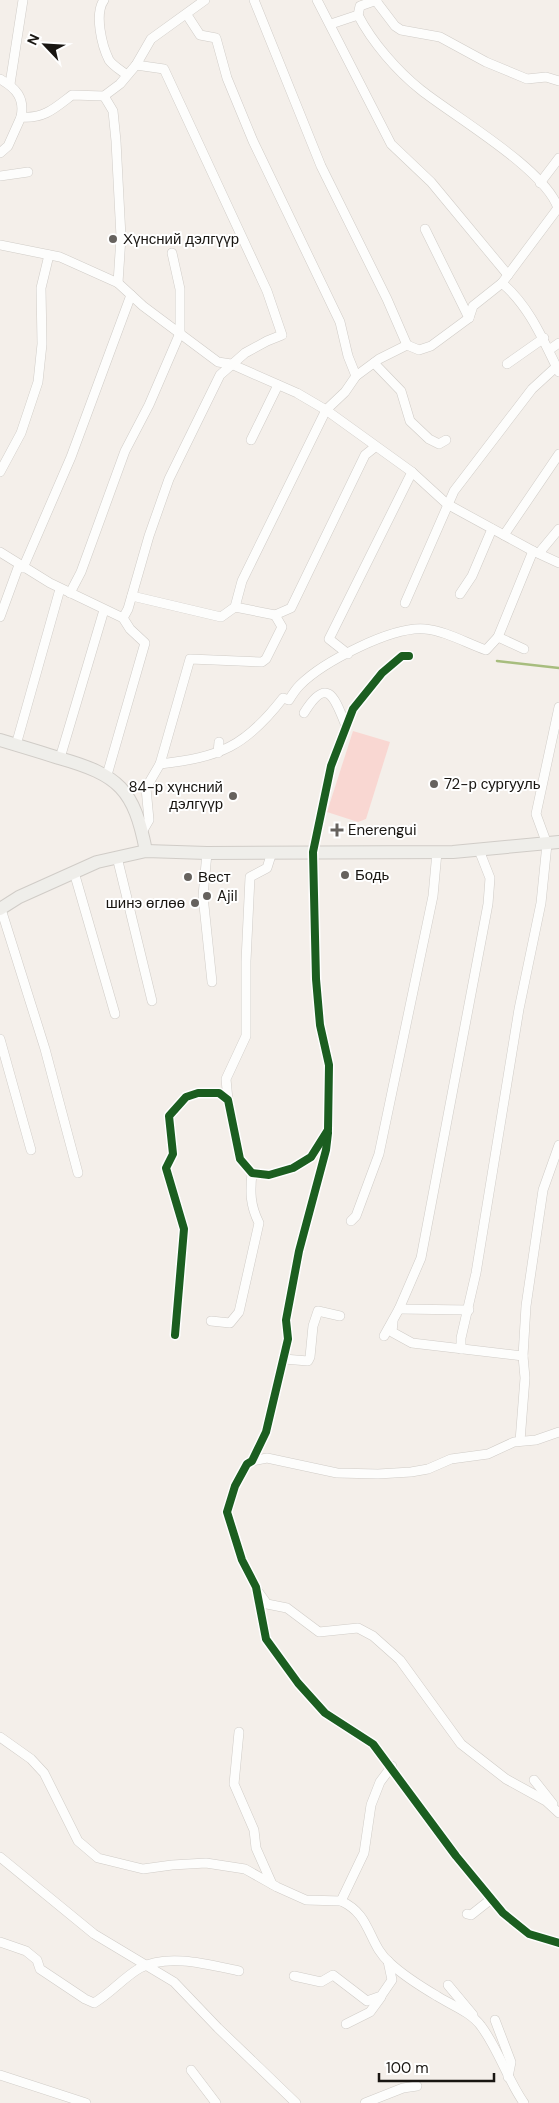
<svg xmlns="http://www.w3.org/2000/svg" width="559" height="2103" font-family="'DM Sans',sans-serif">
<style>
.grass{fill:#f9d7d2}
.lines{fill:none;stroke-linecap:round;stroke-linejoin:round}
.stream{stroke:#a7bd7e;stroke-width:2.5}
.street-casing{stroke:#d0ccc7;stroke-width:10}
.secondary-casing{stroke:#d0ccc7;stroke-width:14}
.street{stroke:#fdfdfc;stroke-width:9}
.secondary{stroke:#efeeea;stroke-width:12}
.cycleway-casing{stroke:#fff;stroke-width:11}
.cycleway{stroke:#1b5e20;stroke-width:8}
.poi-dot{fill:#66625e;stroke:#fff;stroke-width:2}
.labels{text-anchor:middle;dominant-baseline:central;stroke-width:4;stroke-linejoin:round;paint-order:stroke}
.poi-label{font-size:15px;fill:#191612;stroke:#fff;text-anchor:start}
</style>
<rect width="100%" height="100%" fill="#f4efea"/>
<polygon class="grass" points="353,731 390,742 366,819 358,822 327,812"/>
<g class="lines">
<polyline class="stream" points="497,661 559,668"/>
<defs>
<g id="street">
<path d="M104 0C94 14 102 46 109 60 113 66 122 71 127 75"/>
<polyline points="254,0 321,166 387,299 407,345"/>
<polyline points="317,0 391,144 431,182 508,275"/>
<polyline points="376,1 395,26 401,30 440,37 486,62 527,79 546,77 559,81"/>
<polyline points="187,15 200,35 216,38 227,78 253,141 340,322 348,356 356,376 345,392 326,410 242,581 235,607"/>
<polyline points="331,24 358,15 360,6 377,0"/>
<path d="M0 79C16 88 25 98 21 117"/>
<polyline points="10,84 23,0"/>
<polyline points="104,96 113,111 116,141 121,237 118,283"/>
<path d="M0 153 8 146 21 117C44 119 55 108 72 95L104 96 120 84 136 65 151 39 205 0"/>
<polyline points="0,176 28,172"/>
<polyline points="540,183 559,158"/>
<polyline points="425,229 469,318"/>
<polyline points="0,245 60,257 118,283 143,306 218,362 231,364 297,393 326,410 412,472 447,504 533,551 559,563"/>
<path d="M502 283C530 307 543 340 559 372"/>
<polyline points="549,350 559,343"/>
<polyline points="374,363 401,391 410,421 429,439 439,444 446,440"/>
<polyline points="507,364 544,338"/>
<path d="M356 376 379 359 407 345 419 350 431 346 469 318 473 306 502 283 558 208C545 169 455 117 421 90 397 71 372 42 358 15"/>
<polyline points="251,440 278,385"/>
<polyline points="0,472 21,433 38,382 42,344 41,288 49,255"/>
<polyline points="504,535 559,454"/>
<polyline points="0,552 50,583 123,618"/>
<polyline points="539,553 559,529"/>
<polyline points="23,568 71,457 131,295"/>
<polyline points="70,593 81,572 125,451 149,405 180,333 180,289 172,253"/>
<polyline points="460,594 472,576 492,529"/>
<polyline points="132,596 221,617 235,607 275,615 291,608 365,455 375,447"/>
<polyline points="405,603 454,491 532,389 556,367"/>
<polyline points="0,617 19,565"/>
<polyline points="498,637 524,649"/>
<polyline points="348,654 329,639 412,472"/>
<path d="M304 713C328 674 335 699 346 726"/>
<polyline points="16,745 60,589"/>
<polyline points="218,753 219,742"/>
<polyline points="60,758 104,610"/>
<path d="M160 764C220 757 245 747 283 698L289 700C292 695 296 689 300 685 323 662 392 626 425 629 446 631 466 643 486 650L498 637 533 551"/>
<polyline points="107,775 145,643 130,629 123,618 128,609 149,536 169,479 220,375 245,353 267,341 282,335 267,291 164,69 136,65"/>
<polyline points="142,832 149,820 146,788 160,764 190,659 262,662 266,659 282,627 275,615"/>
<polyline points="207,853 203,896 212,982"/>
<polyline points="117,857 152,1001"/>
<polyline points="74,872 115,1014"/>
<polyline points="1,909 45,1049 78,1173"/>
<polyline points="0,1039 31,1150"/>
<polyline points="228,1100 226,1079 246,1036 246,961 250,877 267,868 272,852"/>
<polyline points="328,1134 326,1150 299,1251 286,1320 288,1339 266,1432 252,1461 247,1464 235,1486 227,1512 242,1560 256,1587 266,1639 298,1683 325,1713 373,1744 456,1856 503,1913 529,1934 559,1943"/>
<polyline points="351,1221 356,1216 379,1154 433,896 437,852"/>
<polyline points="399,1309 469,1310"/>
<path d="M211 1321 230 1323 239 1312 259 1223C250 1205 250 1192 252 1173"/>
<polyline points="393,1322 392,1332 412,1343 523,1356 526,1306 543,1190 559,1145"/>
<polyline points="175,1335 184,1229 166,1168 173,1154 169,1116 186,1097 198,1093 219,1093 228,1100 240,1159 252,1173 269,1175 293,1168 311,1157 328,1130 329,1065 320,1025 316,979 313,852 331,766 353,709 382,673 402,656 409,656"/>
<polyline points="384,1336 399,1309 421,1258 488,904 490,878 479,850"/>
<polyline points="461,1349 461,1338 476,1273 519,1009 541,903 547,844 536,814 559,707"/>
<polyline points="284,1359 308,1361 310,1357 313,1326 318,1311 340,1316"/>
<polyline points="520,1441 525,1378 523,1356"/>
<polyline points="252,1461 267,1458 337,1473 378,1474 411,1472 428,1469 451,1459 488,1454 514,1442 536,1440 559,1432"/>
<polyline points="259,1593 267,1604 287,1608 319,1632 358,1628 373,1636 400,1660 461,1744 506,1779 546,1801 559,1813"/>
<polyline points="239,1732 234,1784 254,1830 256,1848 272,1884"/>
<polyline points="0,1737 31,1759 44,1773 78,1841 98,1858 143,1869 172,1865 206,1863 245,1869 277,1887 306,1900 341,1901 364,1853 371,1805 380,1782 392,1766"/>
<polyline points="534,1780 553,1804"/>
<polyline points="0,1857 94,1934 174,1982 218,2028 296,2103"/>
<path d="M341 1901C372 1915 367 1943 390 1963 404 1976 420 1986 437 1996 451 2005 471 2012 481 2026 499 2050 507 2079 524 2103"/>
<polyline points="467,1914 471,1915 490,1900"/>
<path d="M0 1942 26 1951 37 1960 40 1969 85 1999 94 2003C111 1993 124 1977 140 1968 168 1953 210 1965 239 1971"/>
<polyline points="294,1976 321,1982 333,1975 367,2001 381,1996 392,1980 388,1961"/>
<polyline points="448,1985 473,2015"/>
<polyline points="495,2020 511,2062 508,2077"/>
<polyline points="346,2024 370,2012 381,1997"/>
<polyline points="191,2070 216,2103"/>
<polyline points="0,2075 86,2103"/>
<polyline points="365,2103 403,2088 417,2086"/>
</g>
<g id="secondary">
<path d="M0 740C20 746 40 752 59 758 119 775 134 789 146 851"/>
<polyline points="0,909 19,897 97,862 146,851 207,853 453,852 559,842"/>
</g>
</defs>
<use href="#street" class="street-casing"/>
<use href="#secondary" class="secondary-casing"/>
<use href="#street" class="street"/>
<use href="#secondary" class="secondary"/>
<defs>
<g id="cycleway">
<polyline points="328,1133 326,1150 299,1251 286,1320 288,1339 266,1432 252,1461 247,1464 235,1486 227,1512 242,1560 256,1587 266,1639 298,1683 325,1713 373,1744 456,1856 503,1913 529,1934 559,1943"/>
<polyline points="175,1335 184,1229 166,1168 173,1154 169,1116 186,1097 198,1093 219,1093 228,1100 240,1159 252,1173 269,1175 293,1168 311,1157 328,1130 329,1065 320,1025 316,979 313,852 331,766 353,709 382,673 402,656 409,656"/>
</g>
</defs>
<use href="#cycleway" class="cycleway-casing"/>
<use href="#cycleway" class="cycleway"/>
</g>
<g class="poi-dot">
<circle cx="113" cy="239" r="5"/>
<circle cx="434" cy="784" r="5"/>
<circle cx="233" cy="796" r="5"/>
<path d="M334.5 822.5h5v5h5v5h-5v5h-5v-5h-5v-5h5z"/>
<circle cx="345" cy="875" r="5"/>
<circle cx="188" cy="877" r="5"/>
<circle cx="207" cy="896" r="5"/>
<circle cx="195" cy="903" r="5"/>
</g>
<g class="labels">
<g class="poi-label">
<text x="123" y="239">Хүнсний дэлгүүр</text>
<text x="444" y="784">72-р сургууль</text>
<text x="223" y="787" text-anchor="end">84-р хүнсний<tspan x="223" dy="17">дэлгүүр</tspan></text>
<text x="348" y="830">Enerengui</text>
<text x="355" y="875">Бодь</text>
<text x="198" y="877">Вест</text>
<text x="217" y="896">Ajil</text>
<text x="185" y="903" text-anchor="end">шинэ өглөө</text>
</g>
</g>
<g transform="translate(45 45) rotate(295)" stroke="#ffffff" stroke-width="4" paint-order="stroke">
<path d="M0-4L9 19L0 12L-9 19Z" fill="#191612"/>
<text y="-8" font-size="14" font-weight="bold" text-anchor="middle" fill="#191612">N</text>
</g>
<path d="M379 2073v8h115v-8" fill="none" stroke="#191612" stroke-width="2.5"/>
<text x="386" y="2073" font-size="15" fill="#191612" stroke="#ffffff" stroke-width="4" paint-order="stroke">100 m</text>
</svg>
